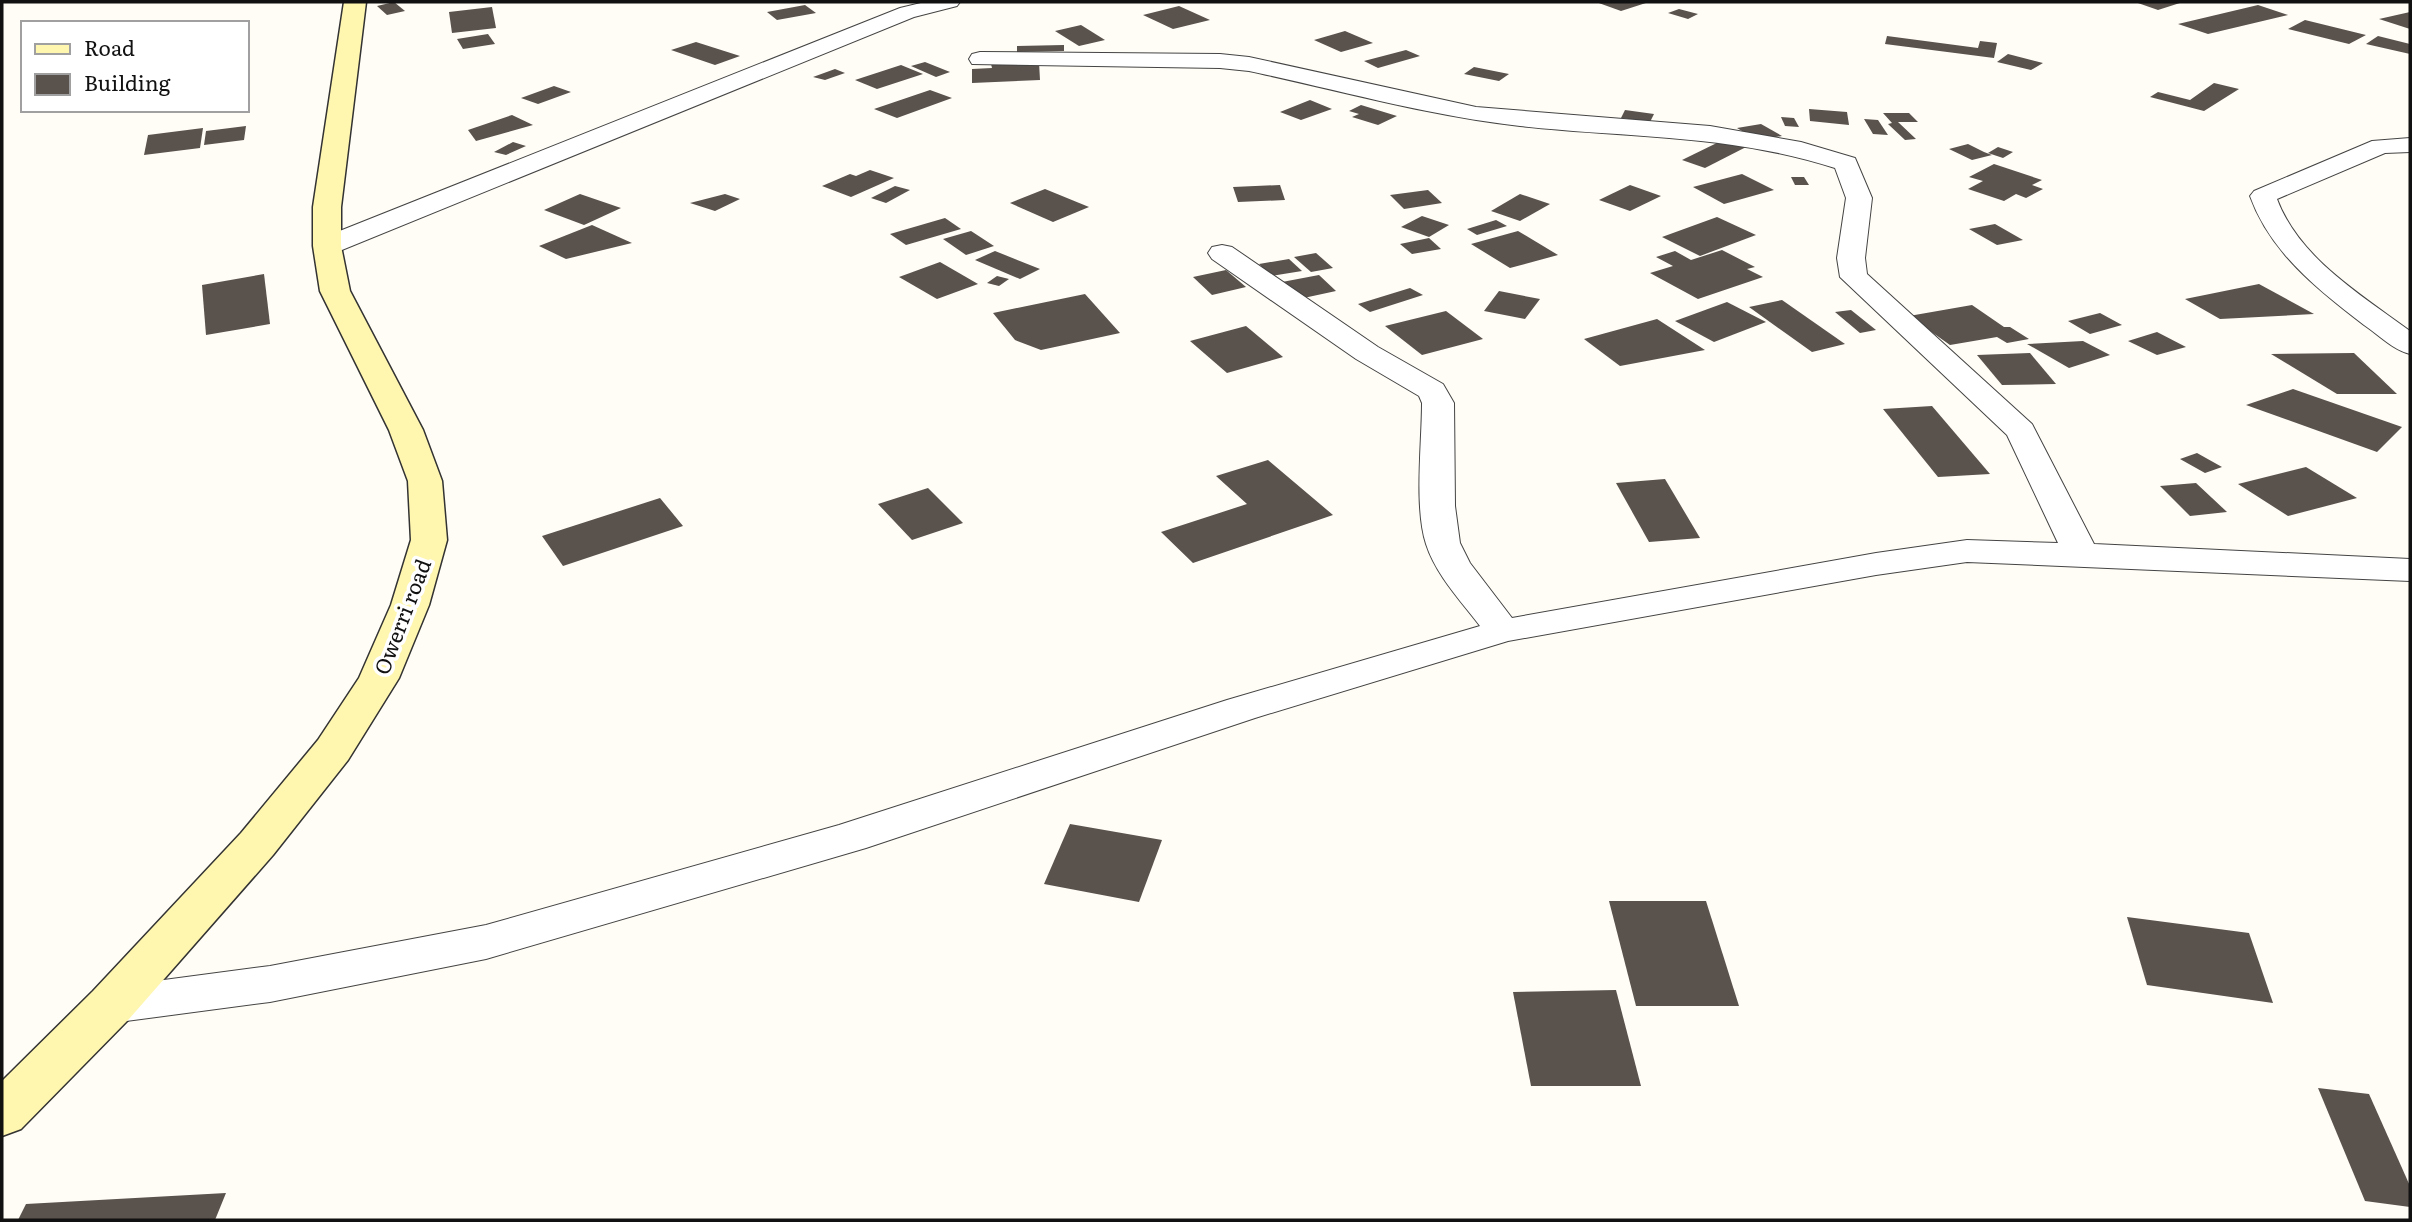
<svg xmlns="http://www.w3.org/2000/svg" width="2412" height="1222" font-family="Literata,serif">
<style>
.building{fill:#5a524d}
.lines{fill:none;stroke-linecap:round;stroke-linejoin:round}
.minor-casing{stroke:#444;stroke-width:2}
.secondary-casing{stroke:#333;stroke-width:3}
.minor{fill:#fff;fill-rule:evenodd}
.secondary{fill:#fff6b0;fill-rule:evenodd}
.labels{text-anchor:middle;dominant-baseline:central;stroke-width:7;stroke-linejoin:round;paint-order:stroke}
.street-label{font-size:21px;fill:#111;stroke:#fff}
</style>
<rect width="100%" height="100%" fill="#fffdf5"/>
<g class="building">
<polygon points="394,2 405,11 387,15 377,6"/>
<polygon points="1596,2 1649,2 1621,11"/>
<polygon points="2135,2 2183,2 2158,10"/>
<polygon points="805,5 816,13 777,20 767,12"/>
<polygon points="2258,5 2288,15 2208,34 2178,24"/>
<polygon points="1179,6 1210,20 1173,29 1143,15"/>
<polygon points="492,7 496,28 452,33 449,12"/>
<polygon points="1679,9 1698,14 1688,19 1668,13"/>
<polygon points="2410,12 2410,29 2379,19"/>
<polygon points="2305,20 2366,35 2349,44 2288,29"/>
<polygon points="1081,25 1105,40 1079,46 1055,31"/>
<polygon points="1345,31 1373,43 1341,52 1314,40"/>
<polygon points="488,34 495,44 463,49 457,39"/>
<polygon points="1887,36 1978,48 1980,41 1997,43 1994,58 1885,44"/>
<polygon points="2378,36 2410,44 2410,54 2366,44"/>
<polygon points="696,42 740,56 715,65 671,50"/>
<polygon points="1064,45 1064,51 1017,52 1017,46"/>
<polygon points="1406,50 1420,56 1378,68 1364,61"/>
<polygon points="2008,54 2043,63 2031,70 1997,62"/>
<polygon points="925,62 950,72 936,77 911,66"/>
<polygon points="1039,62 1040,80 972,83 972,69 992,68 991,64"/>
<polygon points="901,65 923,74 877,89 855,80"/>
<polygon points="1474,67 1509,74 1499,81 1464,74"/>
<polygon points="835,69 845,73 825,80 813,77"/>
<polygon points="2214,83 2239,89 2204,111 2150,97 2158,92 2190,100"/>
<polygon points="554,86 571,92 538,104 521,98"/>
<polygon points="930,90 952,98 897,118 874,109"/>
<polygon points="1310,100 1332,109 1301,120 1280,112"/>
<polygon points="1361,105 1397,116 1378,125 1352,117 1359,114 1349,111"/>
<polygon points="1809,109 1847,112 1849,125 1810,121"/>
<polygon points="1625,110 1654,114 1650,122 1621,118"/>
<polygon points="1883,113 1909,113 1918,122 1898,122 1916,139 1905,140 1888,124 1892,123"/>
<polygon points="512,115 533,125 476,141 468,130"/>
<polygon points="1781,117 1794,118 1799,127 1785,126"/>
<polygon points="1864,119 1878,120 1888,135 1873,134"/>
<polygon points="1761,124 1782,136 1757,140 1737,128"/>
<polygon points="246,126 244,140 204,145 206,131"/>
<polygon points="203,128 200,148 144,155 148,135"/>
<polygon points="1727,138 1750,145 1705,168 1682,160"/>
<polygon points="513,142 526,146 506,155 494,152"/>
<polygon points="1968,144 1984,152 1992,155 1972,160 1949,149"/>
<polygon points="1998,147 2013,152 2003,158 1988,153"/>
<polygon points="1994,164 2042,180 2032,185 2043,189 2026,198 2016,194 2004,201 1968,189 1983,181 1969,177"/>
<polygon points="870,170 894,178 851,197 822,186 850,174 856,176"/>
<polygon points="1742,174 1774,190 1724,204 1693,187"/>
<polygon points="1791,177 1804,177 1809,185 1795,185"/>
<polygon points="1280,185 1285,200 1238,202 1233,187"/>
<polygon points="1630,185 1661,196 1630,211 1599,200"/>
<polygon points="895,186 910,190 886,203 871,198"/>
<polygon points="1045,189 1089,207 1053,222 1010,203"/>
<polygon points="1428,190 1442,203 1404,209 1390,195"/>
<polygon points="580,194 621,208 584,225 544,210"/>
<polygon points="725,194 740,199 715,211 690,203"/>
<polygon points="1520,194 1550,204 1520,221 1491,211"/>
<polygon points="1422,216 1449,225 1429,237 1401,227"/>
<polygon points="1717,217 1756,235 1700,256 1662,237"/>
<polygon points="945,218 961,229 906,245 890,234"/>
<polygon points="1496,220 1507,226 1477,235 1467,229"/>
<polygon points="1995,224 2023,240 1997,245 1969,229"/>
<polygon points="592,225 632,243 566,259 539,246"/>
<polygon points="971,231 994,246 966,255 943,239"/>
<polygon points="1518,231 1558,255 1510,268 1471,244"/>
<polygon points="1429,238 1441,249 1412,254 1400,244"/>
<polygon points="1722,250 1755,267 1747,269 1763,277 1698,299 1650,273 1673,266 1656,257 1675,251 1691,260"/>
<polygon points="995,251 1040,269 1020,279 975,260"/>
<polygon points="1316,253 1333,268 1311,272 1294,257"/>
<polygon points="1289,259 1302,271 1271,276 1259,264"/>
<polygon points="940,262 978,284 937,299 899,277"/>
<polygon points="1226,270 1246,287 1212,295 1193,277"/>
<polygon points="264,274 270,324 206,335 202,285"/>
<polygon points="1319,275 1336,291 1299,299 1282,282"/>
<polygon points="997,276 1009,279 999,286 987,283"/>
<polygon points="2259,284 2314,314 2220,319 2185,299"/>
<polygon points="1410,288 1423,295 1370,312 1358,304"/>
<polygon points="1499,291 1540,299 1525,319 1484,311"/>
<polygon points="1085,294 1120,333 1041,350 1015,340 993,313"/>
<polygon points="1782,300 1845,344 1812,352 1749,307"/>
<polygon points="1727,302 1766,322 1714,342 1675,321"/>
<polygon points="1972,305 2004,327 2010,327 2029,339 2007,343 1997,337 1950,345 1909,316"/>
<polygon points="1851,310 1876,330 1860,333 1835,312"/>
<polygon points="1446,311 1483,339 1422,355 1385,326"/>
<polygon points="2100,313 2122,325 2090,334 2068,321"/>
<polygon points="1657,319 1705,350 1620,366 1584,339"/>
<polygon points="1246,326 1283,357 1227,373 1190,341"/>
<polygon points="2157,332 2186,347 2157,355 2128,341"/>
<polygon points="2083,341 2110,355 2069,368 2027,344"/>
<polygon points="2030,353 2056,384 2002,385 1977,355"/>
<polygon points="2354,353 2397,394 2337,394 2271,354"/>
<polygon points="2293,389 2402,427 2377,452 2246,405"/>
<polygon points="1932,406 1990,474 1938,477 1883,409"/>
<polygon points="2197,453 2222,467 2205,473 2180,459"/>
<polygon points="1268,460 1333,515 1193,563 1161,532 1247,504 1216,476"/>
<polygon points="2306,467 2357,498 2288,516 2238,484"/>
<polygon points="1665,479 1700,538 1649,542 1616,483"/>
<polygon points="2196,483 2227,512 2190,516 2160,486"/>
<polygon points="928,488 963,523 912,540 878,504"/>
<polygon points="660,498 683,526 563,566 542,536"/>
<polygon points="1070,824 1162,840 1139,902 1044,884"/>
<polygon points="1609,901 1706,901 1739,1006 1636,1006"/>
<polygon points="2127,917 2249,933 2273,1003 2147,985"/>
<polygon points="1616,990 1641,1086 1531,1086 1513,992"/>
<polygon points="2318,1088 2369,1094 2410,1186 2410,1207 2365,1201"/>
<polygon points="226,1193 215,1220 18,1220 26,1204"/>
</g>
<g class="lines">
<defs>
<g id="minor">
<polygon points="925,2 960,2 957,6 914,17 337,252 327,254 317,252 314,246 317,240 900,8"/>
<path d="M980 52 1220 54 1249 57 1476 107 1710 126 1801 142 1855 158 1872 198 1865 258 1867 274 2032 424 2094 544 2410 559V581L1967 562 1876 575 1508 641 1255 718 866 848 486 959 270 1002 111 1023 94 1018 87 1005 94 992 111 987 270 966 486 925 839 825 1227 700 1480 626C1461 601 1436 575 1426 544 1414 507 1422 443 1422 403L1419 396 1356 359 1212 259 1208 253 1212 247 1222 245 1232 247 1378 347 1443 384 1454 403 1455 506 1460 543 1470 563 1512 618 1876 553 1967 540 2058 543 2007 435 1840 277 1837 258 1846 198 1835 168C1730 134 1628 138 1520 126 1429 116 1338 90 1249 71L1220 68 972 64 969 59 972 54Z"/>
<path d="M2410 138V152L2385 153 2277 199C2299 258 2361 295 2410 331V354C2393 350 2379 335 2364 325 2318 290 2270 252 2250 196L2254 191 2372 141Z"/>
</g>
<polygon id="secondary" points="344,2 366,2 341,207 341,246 350,291 423,430 442,481 447,540 429,605 399,678 348,760 273,855 129,1019 21,1129 2,1136 2,1081 93,991 241,833 318,740 359,678 391,605 411,540 408,481 389,430 320,291 313,246 313,207"/>
</defs>
<use href="#minor" class="minor-casing"/>
<use href="#secondary" class="secondary-casing"/>
<use href="#minor" class="minor"/>
<use href="#secondary" class="secondary"/>
</g>
<g class="labels">
<g class="street-label">
<text transform="translate(401 616) rotate(-69)">Owerri road</text>
</g>
</g>
<rect width="2412" height="1222" fill="none" stroke="#111111" stroke-width="7"/>
<rect x="21" y="21" width="228" height="91" fill="#ffffff" stroke="#a0a0a0" stroke-width="2"/>
<rect x="35" y="44" width="35" height="10" fill="#fff6b0" stroke="#a0a0a0" stroke-width="2"/>
<text x="84" y="56" font-size="21" fill="#111111">Road</text>
<rect x="35" y="74" width="35" height="21" fill="#5a524d" stroke="#a0a0a0" stroke-width="2"/>
<text x="84" y="91" font-size="21" fill="#111111">Building</text>
</svg>
